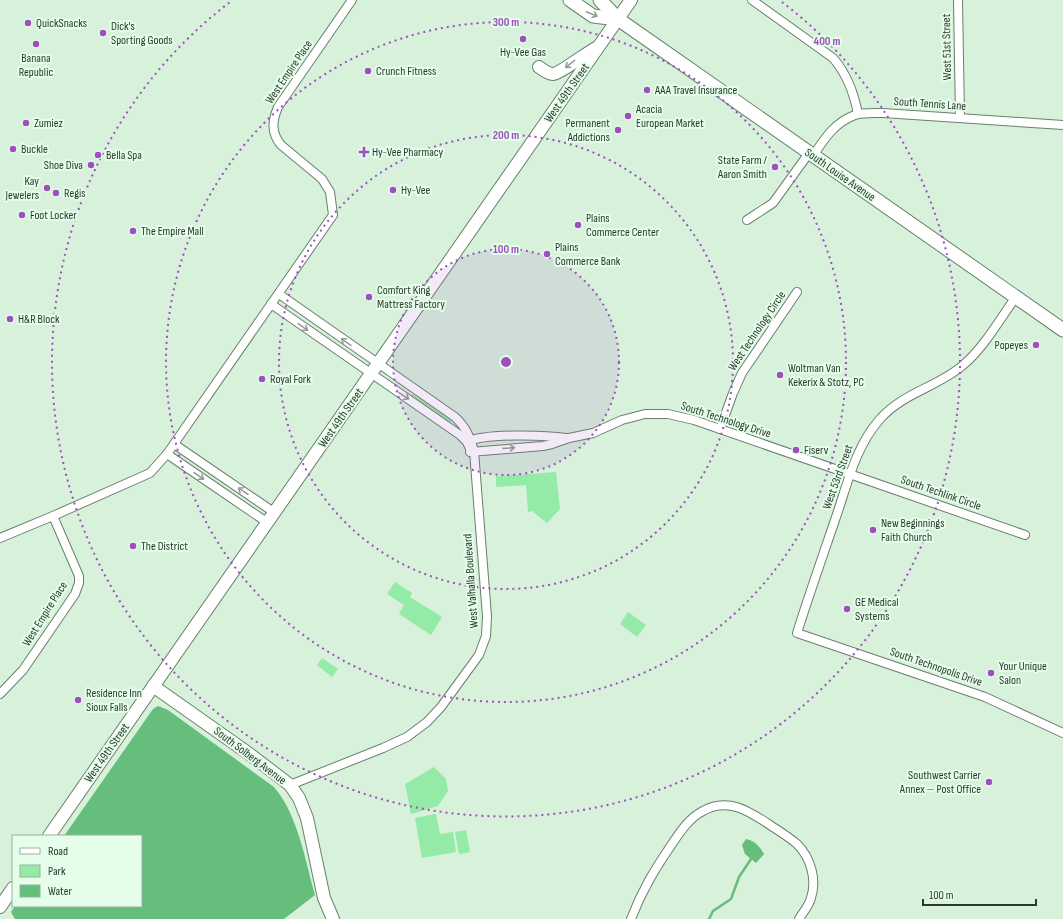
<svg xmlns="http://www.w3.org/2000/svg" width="1063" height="919" font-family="'Sofia Sans Condensed',sans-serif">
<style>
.green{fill:#94eaa7}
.water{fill:#66be7c}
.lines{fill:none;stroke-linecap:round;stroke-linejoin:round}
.stream{stroke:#66be7c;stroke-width:2.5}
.street-casing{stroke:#69806d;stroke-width:10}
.secondary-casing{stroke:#69806d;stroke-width:14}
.primary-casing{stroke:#69806d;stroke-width:15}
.street{stroke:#fff;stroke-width:8}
.secondary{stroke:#fff;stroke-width:12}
.primary{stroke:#fff;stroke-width:13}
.oneway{stroke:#969c98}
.ring{fill:none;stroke:#9e4fbf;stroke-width:2;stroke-dasharray:2 4}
.poi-dot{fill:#9e4fbf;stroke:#e4fee9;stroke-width:1.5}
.labels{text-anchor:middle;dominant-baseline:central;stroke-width:4;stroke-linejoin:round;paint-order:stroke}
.poi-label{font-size:12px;fill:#2e3830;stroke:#e4fee9;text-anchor:start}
.street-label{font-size:12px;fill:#2e3830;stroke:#e4fee9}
.centre{fill:#9e4fbf;stroke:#e4fee9;stroke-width:2}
.ring-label{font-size:12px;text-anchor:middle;font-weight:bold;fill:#9e4fbf;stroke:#e4fee9;stroke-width:4;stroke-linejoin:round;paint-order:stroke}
</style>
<rect width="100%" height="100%" fill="#d7f1db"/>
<g class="green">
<polygon points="412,394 452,419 451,423 447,421 410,397"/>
<polygon points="556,472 560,509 547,523 532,511 528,512 526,485 496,487 496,476"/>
<polygon points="395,582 412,593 410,597 442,617 431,635 399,614 404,605 387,594"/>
<polygon points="628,612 646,625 637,637 620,624"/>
<polygon points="322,658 338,669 332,677 317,665"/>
<polygon points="434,767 446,779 448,791 438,806 411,814 405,784"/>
<polygon points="436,814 440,834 453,832 456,852 422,858 415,818"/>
<polygon points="466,830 470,852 459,854 455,832"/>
</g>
<g class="water">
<path d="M158 706 168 710 274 787C298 815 305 860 315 895L284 919H15L11 912 15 906H141V836H64L153 709Z"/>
<path d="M746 839C754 840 760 847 764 854L756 863 745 854 742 845Z"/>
</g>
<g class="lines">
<polyline class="stream" points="709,919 713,911 731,899 739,877 751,859"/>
<defs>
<g id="street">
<path d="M752 0 833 58C847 74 854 93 858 114"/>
<polyline points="958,0 960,118"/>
<path d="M813 156C824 139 835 122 855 115 863 112 875 113 883 113L1063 125"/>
<polyline points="747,220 773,203 809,153"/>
<path d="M279 294 455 417C466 427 470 437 474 451L487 616 486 636 479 655 441 707 427 722 407 737 383 748 290 785"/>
<path d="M1016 297C999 320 984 348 962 366 937 387 903 393 880 419 855 447 847 486 835 520 822 558 809 595 797 633L985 697 1063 733"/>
<polyline points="271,304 460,435 467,442 470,449"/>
<polyline points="720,429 733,393 742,373 797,292"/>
<path d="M467 442C484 433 546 435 566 438"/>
<polyline points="174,444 275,513"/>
<polyline points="470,452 543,446 552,444 569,438 593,433 622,420 645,414 668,414 694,420 1025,535"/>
<polyline points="167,454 268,523"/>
<path d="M0 538 53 516 150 473 167 454 333 215 330 192 322 179 281 145C271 133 272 121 278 107L352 0"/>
<polyline points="0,694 23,670 75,594 79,583 79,576 53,516"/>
<path d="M631 919C642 890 655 869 672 844 680 832 689 818 703 811 728 797 749 811 770 825 779 831 789 837 797 844 811 858 817 880 811 898 809 906 803 912 799 919"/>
</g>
<g id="secondary">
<path d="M539 67C543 70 548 74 553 74 559 74 588 52 596 48"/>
<polyline points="153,686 248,753 290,785 299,798 307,818 324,898 333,919"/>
<polyline points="49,836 631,0"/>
<polyline points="0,907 13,888"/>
</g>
<g id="primary">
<polyline points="570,0 593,16 618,19"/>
<polyline points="600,0 618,19 1063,330"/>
</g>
</defs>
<use href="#street" class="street-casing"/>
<use href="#secondary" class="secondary-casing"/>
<use href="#primary" class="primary-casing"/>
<use href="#street" class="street"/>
<use href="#secondary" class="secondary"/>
<use href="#primary" class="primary"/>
</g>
<defs><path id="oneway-shaft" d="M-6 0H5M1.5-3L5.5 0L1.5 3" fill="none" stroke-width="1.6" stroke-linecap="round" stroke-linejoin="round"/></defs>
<g class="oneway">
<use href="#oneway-shaft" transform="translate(592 14) rotate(23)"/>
<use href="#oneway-shaft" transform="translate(570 64) rotate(142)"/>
<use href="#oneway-shaft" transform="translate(303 327) rotate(35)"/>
<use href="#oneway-shaft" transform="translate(346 342) rotate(-145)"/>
<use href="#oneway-shaft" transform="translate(404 396) rotate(34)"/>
<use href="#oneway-shaft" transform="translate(509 448) rotate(-4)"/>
<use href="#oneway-shaft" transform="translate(199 476) rotate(35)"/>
<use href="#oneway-shaft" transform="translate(243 491) rotate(-146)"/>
</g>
<circle cx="506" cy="362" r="113" fill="#9e4fbf" fill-opacity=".12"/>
<g class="ring">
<circle cx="506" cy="362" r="113"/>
<circle cx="506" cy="362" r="227"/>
<circle cx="506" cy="362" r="340"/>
<path d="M782 2A454 454 0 1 1 230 2"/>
</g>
<g class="poi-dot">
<circle cx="28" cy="23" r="4"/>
<circle cx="103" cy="33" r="4"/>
<circle cx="523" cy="39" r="4"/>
<circle cx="36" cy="44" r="4"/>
<circle cx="368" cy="71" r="4"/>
<circle cx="647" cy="90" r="4"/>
<circle cx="628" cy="116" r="4"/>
<circle cx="26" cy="123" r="4"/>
<circle cx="618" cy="130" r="4"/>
<circle cx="13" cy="149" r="4"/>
<path d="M362 146h4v4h4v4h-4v4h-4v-4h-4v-4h4z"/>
<circle cx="98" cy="155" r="4"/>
<circle cx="91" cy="165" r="4"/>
<circle cx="775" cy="167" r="4"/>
<circle cx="47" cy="188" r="4"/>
<circle cx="393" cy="190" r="4"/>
<circle cx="56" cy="193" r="4"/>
<circle cx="22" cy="215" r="4"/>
<circle cx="578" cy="225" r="4"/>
<circle cx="133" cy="231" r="4"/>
<circle cx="547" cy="254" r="4"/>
<circle cx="369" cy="297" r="4"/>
<circle cx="10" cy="319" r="4"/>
<circle cx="1036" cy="345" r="4"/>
<circle cx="780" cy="375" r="4"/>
<circle cx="262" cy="379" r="4"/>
<circle cx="796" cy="450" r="4"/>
<circle cx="873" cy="530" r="4"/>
<circle cx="133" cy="546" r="4"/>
<circle cx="847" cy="609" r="4"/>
<circle cx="991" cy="673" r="4"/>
<circle cx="78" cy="700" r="4"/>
<circle cx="989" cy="782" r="4"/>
</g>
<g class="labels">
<g class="poi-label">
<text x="36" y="23">QuickSnacks</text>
<text x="111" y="26">Dick's<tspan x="111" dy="14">Sporting Goods</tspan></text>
<text x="523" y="52" text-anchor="middle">Hy-Vee Gas</text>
<text x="36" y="58" text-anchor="middle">Banana<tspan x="36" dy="14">Republic</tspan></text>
<text x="376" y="71">Crunch Fitness</text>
<text x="655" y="90">AAA Travel Insurance</text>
<text x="636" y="109">Acacia<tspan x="636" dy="14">European Market</tspan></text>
<text x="34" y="123">Zumiez</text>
<text x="610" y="123" text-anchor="end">Permanent<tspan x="610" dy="14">Addictions</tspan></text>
<text x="21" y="149">Buckle</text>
<text x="372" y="152">Hy-Vee Pharmacy</text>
<text x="106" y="155">Bella Spa</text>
<text x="767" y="160" text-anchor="end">State Farm /<tspan x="767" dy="14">Aaron Smith</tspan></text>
<text x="83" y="165" text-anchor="end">Shoe Diva</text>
<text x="39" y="181" text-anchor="end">Kay<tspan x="39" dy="14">Jewelers</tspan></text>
<text x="401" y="190">Hy-Vee</text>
<text x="64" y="193">Regis</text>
<text x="30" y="215">Foot Locker</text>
<text x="586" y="218">Plains<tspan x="586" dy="14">Commerce Center</tspan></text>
<text x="141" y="231">The Empire Mall</text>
<text x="555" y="247">Plains<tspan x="555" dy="14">Commerce Bank</tspan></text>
<text x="377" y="290">Comfort King<tspan x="377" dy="14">Mattress Factory</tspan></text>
<text x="18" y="319">H&amp;R Block</text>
<text x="1028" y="345" text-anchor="end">Popeyes</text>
<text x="788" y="368">Woltman Van<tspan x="788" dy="14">Kekerix &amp; Stotz, PC</tspan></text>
<text x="270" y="379">Royal Fork</text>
<text x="804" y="450">Fiserv</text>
<text x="881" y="523">New Beginnings<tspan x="881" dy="14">Faith Church</tspan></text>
<text x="141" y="546">The District</text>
<text x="855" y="602">GE Medical<tspan x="855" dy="14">Systems</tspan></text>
<text x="999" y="666">Your Unique<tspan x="999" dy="14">Salon</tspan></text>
<text x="86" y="693">Residence Inn<tspan x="86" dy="14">Sioux Falls</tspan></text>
<text x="981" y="775" text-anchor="end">Southwest Carrier<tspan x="981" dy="14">Annex — Post Office</tspan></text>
</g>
<g class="street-label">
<text transform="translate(947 47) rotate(-91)">West 51st Street</text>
<text transform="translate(289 72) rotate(-56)">West Empire Place</text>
<text transform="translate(567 93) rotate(-55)">West 49th Street</text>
<text transform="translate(930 104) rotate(4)">South Tennis Lane</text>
<text transform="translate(840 175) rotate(35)">South Louise Avenue</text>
<text transform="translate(757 331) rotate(-56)">West Technology Circle</text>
<text transform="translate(341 418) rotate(-55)">West 49th Street</text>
<text transform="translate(726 420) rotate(18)">South Technology Drive</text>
<text transform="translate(838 477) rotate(-70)">West 53rd Street</text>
<text transform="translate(941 493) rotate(19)">South Techlink Circle</text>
<text transform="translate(471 581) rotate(-94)">West Valhalla Boulevard</text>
<text transform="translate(45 614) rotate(-58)">West Empire Place</text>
<text transform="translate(936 667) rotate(19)">South Technopolis Drive</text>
<text transform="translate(107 753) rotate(-55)">West 49th Street</text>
<text transform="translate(250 756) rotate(37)">South Solberg Avenue</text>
</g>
</g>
<circle cx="506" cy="362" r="6" class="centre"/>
<g class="ring-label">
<text x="506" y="26">300 m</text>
<text x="827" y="45">400 m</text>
<text x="506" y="139">200 m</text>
<text x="506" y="253">100 m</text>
</g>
<rect x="12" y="835" width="130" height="72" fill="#e4fee9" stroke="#9baf9f"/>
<rect x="20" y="848" width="20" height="6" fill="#ffffff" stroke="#9baf9f"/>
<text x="48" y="855" font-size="12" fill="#2e3830">Road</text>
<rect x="20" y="865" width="20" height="12" fill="#94eaa7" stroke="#9baf9f"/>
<text x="48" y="875" font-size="12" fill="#2e3830">Park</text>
<rect x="20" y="885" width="20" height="12" fill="#66be7c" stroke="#9baf9f"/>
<text x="48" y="895" font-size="12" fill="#2e3830">Water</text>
<path d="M923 899v6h113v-6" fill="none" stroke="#2e3830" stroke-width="2"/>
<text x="929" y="899" font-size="12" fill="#2e3830" stroke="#e4fee9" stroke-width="3" paint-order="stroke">100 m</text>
</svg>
